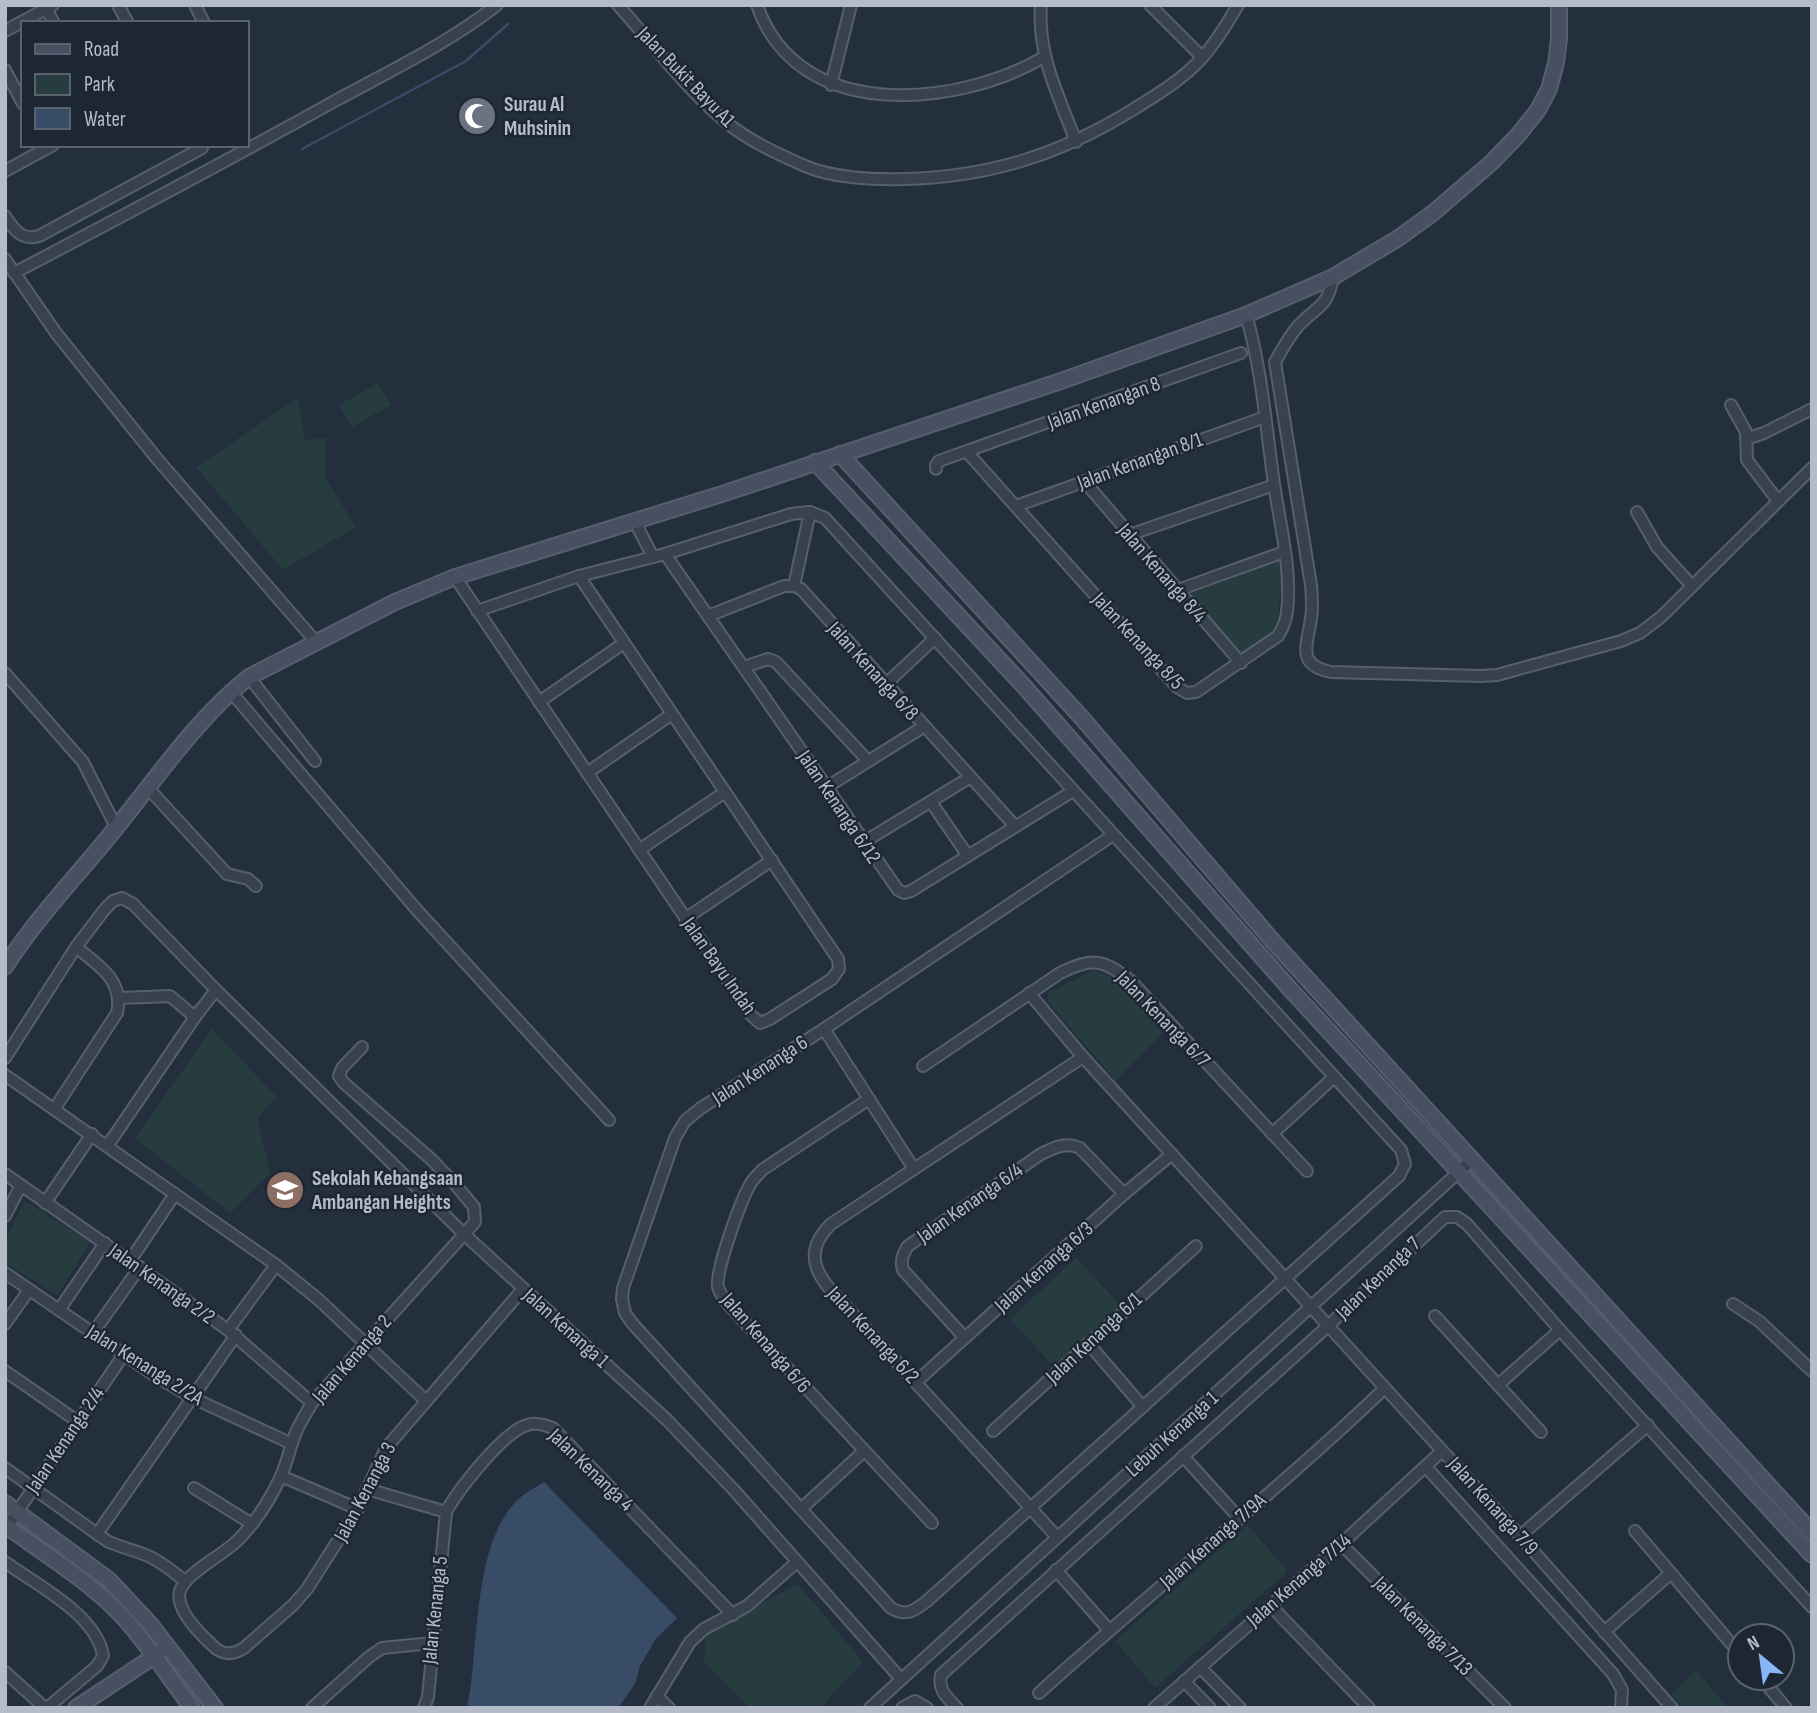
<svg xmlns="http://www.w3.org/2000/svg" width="1817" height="1713" font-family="'Sofia Sans Condensed',sans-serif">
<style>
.green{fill:#263c3f}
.water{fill:#394c67}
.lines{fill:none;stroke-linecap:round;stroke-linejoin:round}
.stream{stroke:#394c67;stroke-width:2.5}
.street-casing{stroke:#565f6c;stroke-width:14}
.secondary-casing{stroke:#565f6c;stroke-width:18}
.street{stroke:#38414e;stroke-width:10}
.secondary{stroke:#465061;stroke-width:14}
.labels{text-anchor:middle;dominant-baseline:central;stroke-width:5;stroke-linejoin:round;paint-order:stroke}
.street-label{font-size:21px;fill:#b4bcc9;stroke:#1d2633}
.poi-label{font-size:21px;font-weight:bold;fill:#b4bcc9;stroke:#1d2633;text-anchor:start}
</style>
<rect width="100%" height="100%" fill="#242f3e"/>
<g class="green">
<polygon points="378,383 391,405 352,427 339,405"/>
<polygon points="298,398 305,440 326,438 326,479 356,527 283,570 196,467"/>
<polygon points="1279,561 1282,583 1276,632 1241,657 1189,594"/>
<polygon points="1094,970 1111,977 1166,1029 1116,1081 1048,1002 1048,993"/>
<polygon points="212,1029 277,1097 257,1118 270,1173 230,1213 135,1138"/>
<polygon points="25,1201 90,1242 58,1295 5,1263 5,1241"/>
<polygon points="1076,1258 1123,1308 1057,1370 1010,1319"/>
<polygon points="1247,1525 1288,1571 1155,1688 1115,1641"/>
<polygon points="798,1584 863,1662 820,1708 750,1708 704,1662 706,1632"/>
<polygon points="1696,1670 1728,1708 1684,1708 1671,1695"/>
</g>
<path class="water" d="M544 1482 677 1618 655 1640 640 1666 635 1684 618 1708H467C480 1648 471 1538 522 1496 528 1491 537 1487 544 1482Z"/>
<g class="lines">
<polyline class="stream" points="302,149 466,61 508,24"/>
<defs>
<g id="street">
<polyline points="118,5 128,23"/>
<polyline points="195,5 204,23"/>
<path d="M618 5C653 44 686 89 726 122 749 141 778 154 805 166 832 178 875 180 904 179 991 177 1061 154 1134 109 1158 94 1183 79 1202 58 1216 42 1227 24 1238 5"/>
<path d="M757 5C797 123 957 108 1044 57"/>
<path d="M1041 5C1037 55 1059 96 1076 142"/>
<polyline points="1150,5 1202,57"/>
<polyline points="46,9 54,23"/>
<polyline points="5,31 53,5"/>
<polyline points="5,70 23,104"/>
<polyline points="831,85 851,5"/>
<polyline points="5,171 53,145"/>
<path d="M5 216C14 230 22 241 39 236L202 148"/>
<polyline points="5,259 56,333 158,460 316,642"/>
<path d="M14 273C121 217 227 161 333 102 388 72 447 44 497 5"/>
<path d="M1333 277C1327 309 1319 304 1299 325 1289 336 1282 350 1275 362L1311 585C1312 597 1313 608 1311 619 1307 646 1296 665 1331 672L1481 676 1497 675 1621 641 1640 633 1661 617 1812 468"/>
<polyline points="1731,405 1746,432 1747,460 1778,501"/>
<polyline points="1746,439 1764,433 1812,409"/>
<path d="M967 452 1177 687 1187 693 1196 692 1278 636C1283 628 1286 621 1287 612 1292 570 1280 525 1274 484 1266 428 1262 369 1246 315"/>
<polyline points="936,469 936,465 939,461 1241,353"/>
<polyline points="1084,481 1241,663"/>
<polyline points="1016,506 1265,417"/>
<polyline points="1637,512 1657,547 1692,586"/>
<polyline points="635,522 653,557"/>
<polyline points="1129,535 1274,485"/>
<polyline points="665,554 898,890 904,893 911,891 1073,791"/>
<polyline points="455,577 751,1015 760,1023 770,1019 832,979 839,969 838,959 579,576"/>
<polyline points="794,586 810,512"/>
<polyline points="1178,590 1284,552"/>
<path d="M477 611 579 576 665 554 791 514 810 512 825 518 1401 1150 1405 1164 1399 1176 927 1601C914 1611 906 1617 891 1608L632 1323 625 1313 622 1299 623 1288 675 1138 685 1121 701 1108 824 1029 1113 835"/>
<polyline points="708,616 784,586 794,586 801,589 1014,825"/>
<polyline points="744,667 768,659 776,662 868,761"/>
<polyline points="5,673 83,762 116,827"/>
<polyline points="249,677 315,761"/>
<polyline points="886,684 935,638"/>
<polyline points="231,692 416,909 609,1120"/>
<polyline points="539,702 624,643"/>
<polyline points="587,773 672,714"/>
<polyline points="827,787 923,727"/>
<polyline points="148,788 227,874 248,879 256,886"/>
<polyline points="931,802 968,856"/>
<polyline points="864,842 969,778"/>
<polyline points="639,850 725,792"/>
<polyline points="685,919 772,860"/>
<polyline points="1029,993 1083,1057 1520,1536 1672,1708"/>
<polyline points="120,998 170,996 195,1017"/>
<polyline points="824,1029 914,1169"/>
<path d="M362 1047 342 1068 339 1076 344 1083 432 1160 454 1183 474 1207 475 1222 312 1403C307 1412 301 1421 297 1430 290 1445 288 1461 281 1476 271 1498 256 1521 240 1538 226 1554 186 1572 180 1591 175 1609 198 1632 211 1644 221 1655 231 1656 244 1648L293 1605 307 1589 358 1509 386 1448 523 1289"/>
<polyline points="5,1058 76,947 105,909 113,901 122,898 133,904 216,990 464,1234 667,1420 733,1489 901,1679"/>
<path d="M923 1066 1060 973C1092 957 1103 959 1131 981L1307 1171"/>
<polyline points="5,1075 276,1265 319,1300 425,1400"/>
<path d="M869 1099 762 1170C759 1174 754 1178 751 1183 742 1197 715 1271 718 1287 721 1298 730 1306 737 1314L932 1523"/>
<path d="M55 1108 117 1013C124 980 99 966 76 947"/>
<polyline points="1272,1134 1333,1078"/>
<polyline points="108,1145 195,1017 216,990"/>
<polyline points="5,1174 228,1330 312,1403"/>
<polyline points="45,1203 92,1134"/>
<polyline points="5,1216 21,1185"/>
<polyline points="130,1261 175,1194"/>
<polyline points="5,1273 157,1377 193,1398 292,1444"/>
<polyline points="1733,1304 1759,1321 1812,1371"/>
<polyline points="59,1310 105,1243"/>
<polyline points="1435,1316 1541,1432"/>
<polyline points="5,1324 29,1290"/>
<polyline points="228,1330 276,1265"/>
<polyline points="93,1333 140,1267"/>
<path d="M965 1338 903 1270C900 1260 903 1254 908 1246L1041 1154C1055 1147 1065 1142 1080 1148L1124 1194"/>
<polyline points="1088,1343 1143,1407"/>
<polyline points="5,1371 77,1421"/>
<polyline points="916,1382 1124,1194 1172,1154"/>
<polyline points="1498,1385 1560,1330"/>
<polyline points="993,1431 1196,1246"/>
<polyline points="1183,1456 1239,1518"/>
<polyline points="1426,1467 1613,1674 1622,1690 1621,1708"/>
<path d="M5 1468 107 1541C120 1547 133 1550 146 1555 161 1561 173 1572 185 1581"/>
<polyline points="281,1476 358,1509"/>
<polyline points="194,1488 252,1524"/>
<polyline points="367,1489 446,1512"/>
<polyline points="801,1509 864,1451"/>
<polyline points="7,1527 124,1354"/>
<polyline points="1635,1531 1740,1654"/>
<polyline points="97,1534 236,1335"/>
<polyline points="1520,1536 1648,1425"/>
<path d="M1057 1537 829 1288C810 1265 809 1246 831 1224L1083 1057"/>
<polyline points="1341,1544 1505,1708"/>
<path d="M5 1562C37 1585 97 1615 103 1656L97 1666 47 1708"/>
<polyline points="1056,1570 1109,1630"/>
<polyline points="1271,1606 1369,1708"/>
<polyline points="1604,1632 1671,1573"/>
<polyline points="1200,1667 1240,1708"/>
<polyline points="5,1672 45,1708"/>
<polyline points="1761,1678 1786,1708"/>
<polyline points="1184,1681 1210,1708"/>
<path d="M1039 1693C1153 1590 1274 1494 1385 1388"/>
<polyline points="657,1696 669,1708"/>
<polyline points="312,1708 369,1657 382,1648 432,1643"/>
<path d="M424 1708 428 1697 446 1512C458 1490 503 1432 527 1425 536 1422 544 1425 553 1428L733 1615"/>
<polyline points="650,1708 690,1642 704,1629 747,1606 797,1562"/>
<polyline points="870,1708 1473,1159"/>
<polyline points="902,1708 915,1701 927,1708"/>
<path d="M957 1708C947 1697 938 1691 941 1675L1329 1325 1445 1217H1457L1467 1224 1560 1330 1812 1607"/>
<polyline points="1154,1708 1341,1544 1442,1451"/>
</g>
<g id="secondary">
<polyline points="840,454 1082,718 1271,939 1812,1533"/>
<polyline points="815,462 1022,684 1290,989 1812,1555"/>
<path d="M5 967C37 917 78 875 115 829 158 777 196 719 249 677L395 602 455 577 722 494 1061 381 1246 315 1333 277 1397 239 1433 213 1491 163 1519 134 1538 110 1549 89 1556 63 1559 39V5"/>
<polyline points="5,1503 109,1580 151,1625 215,1708"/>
<path d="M5 1525C45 1555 90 1581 124 1618 149 1646 169 1678 192 1708"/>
<polyline points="76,1708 159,1653"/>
</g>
</defs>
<use href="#street" class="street-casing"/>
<use href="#secondary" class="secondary-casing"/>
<use href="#street" class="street"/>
<use href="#secondary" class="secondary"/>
</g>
<defs>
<symbol id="mosque-disc" viewBox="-11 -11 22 22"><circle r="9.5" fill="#6b7280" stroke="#1d2633"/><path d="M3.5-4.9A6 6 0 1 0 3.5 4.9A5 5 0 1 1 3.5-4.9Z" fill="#fff"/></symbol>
<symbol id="school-disc" viewBox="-11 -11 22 22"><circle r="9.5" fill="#8d6e63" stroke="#1d2633"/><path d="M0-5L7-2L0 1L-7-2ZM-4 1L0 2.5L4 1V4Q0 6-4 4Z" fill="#fff"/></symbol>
</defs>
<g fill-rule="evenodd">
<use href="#mosque-disc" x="455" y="94" width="44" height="44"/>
<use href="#school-disc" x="263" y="1168" width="44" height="44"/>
</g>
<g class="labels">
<g class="street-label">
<text transform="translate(686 77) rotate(46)">Jalan Bukit Bayu A1</text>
<text transform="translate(1104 403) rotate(-20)">Jalan Kenangan 8</text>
<text transform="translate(1140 461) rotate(-20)">Jalan Kenangan 8/1</text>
<text transform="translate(1162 573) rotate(49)">Jalan Kenanga 8/4</text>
<text transform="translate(1138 641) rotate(47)">Jalan Kenanga 8/5</text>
<text transform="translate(873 671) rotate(48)">Jalan Kenanga 6/8</text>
<text transform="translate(839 807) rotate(56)">Jalan Kenanga 6/12</text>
<text transform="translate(719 966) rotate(55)">Jalan Bayu Indah</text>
<text transform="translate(1163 1019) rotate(46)">Jalan Kenanga 6/7</text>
<text transform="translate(760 1070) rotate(-33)">Jalan Kenanga 6</text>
<text transform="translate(970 1203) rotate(-35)">Jalan Kenanga 6/4</text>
<text transform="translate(1044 1267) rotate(-42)">Jalan Kenanga 6/3</text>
<text transform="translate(1378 1278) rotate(-44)">Jalan Kenanga 7</text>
<text transform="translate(162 1284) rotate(35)">Jalan Kenanga 2/2</text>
<text transform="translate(566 1328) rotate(42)">Jalan Kenanga 1</text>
<text transform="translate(873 1335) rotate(47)">Jalan Kenanga 6/2</text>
<text transform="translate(1094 1338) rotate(-43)">Jalan Kenanga 6/1</text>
<text transform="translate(766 1343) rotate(49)">Jalan Kenanga 6/6</text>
<text transform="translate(352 1359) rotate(-49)">Jalan Kenanga 2</text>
<text transform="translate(145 1365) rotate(32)">Jalan Kenanga 2/2A</text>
<text transform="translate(1172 1434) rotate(-42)">Lebuh Kenanga 1</text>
<text transform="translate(65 1440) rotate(-56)">Jalan Kenanga 2/4</text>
<text transform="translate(591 1470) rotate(44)">Jalan Kenanga 4</text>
<text transform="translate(365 1492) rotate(-62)">Jalan Kenanga 3</text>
<text transform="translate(1493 1506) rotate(48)">Jalan Kenanga 7/9</text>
<text transform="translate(1213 1541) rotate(-41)">Jalan Kenanga 7/9A</text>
<text transform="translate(1299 1580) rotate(-41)">Jalan Kenanga 7/14</text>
<text transform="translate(435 1610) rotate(-84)">Jalan Kenanga 5</text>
<text transform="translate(1423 1626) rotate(45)">Jalan Kenanga 7/13</text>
</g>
<g class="poi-label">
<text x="504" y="104">Surau Al<tspan x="504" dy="24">Muhsinin</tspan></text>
<text x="312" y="1178">Sekolah Kebangsaan<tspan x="312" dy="24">Ambangan Heights</tspan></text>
</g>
</g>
<rect width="1817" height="1713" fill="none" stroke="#b4bcc9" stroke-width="14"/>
<rect x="21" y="21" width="228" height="126" fill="#1d2633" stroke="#59626f" stroke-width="2"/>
<rect x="35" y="44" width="35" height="10" fill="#465061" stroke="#59626f" stroke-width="2"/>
<text x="84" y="56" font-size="21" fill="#b4bcc9">Road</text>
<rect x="35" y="74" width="35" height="21" fill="#263c3f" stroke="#59626f" stroke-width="2"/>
<text x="84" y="91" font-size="21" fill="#b4bcc9">Park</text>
<rect x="35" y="108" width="35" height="21" fill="#394c67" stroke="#59626f" stroke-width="2"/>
<text x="84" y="126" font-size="21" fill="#b4bcc9">Water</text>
<g transform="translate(1761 1657) rotate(331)"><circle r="33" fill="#1d2633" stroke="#59626f" stroke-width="2"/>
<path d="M0-5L12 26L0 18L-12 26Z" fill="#8ab4f8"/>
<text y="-10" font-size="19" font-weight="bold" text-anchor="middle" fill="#b4bcc9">N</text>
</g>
</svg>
